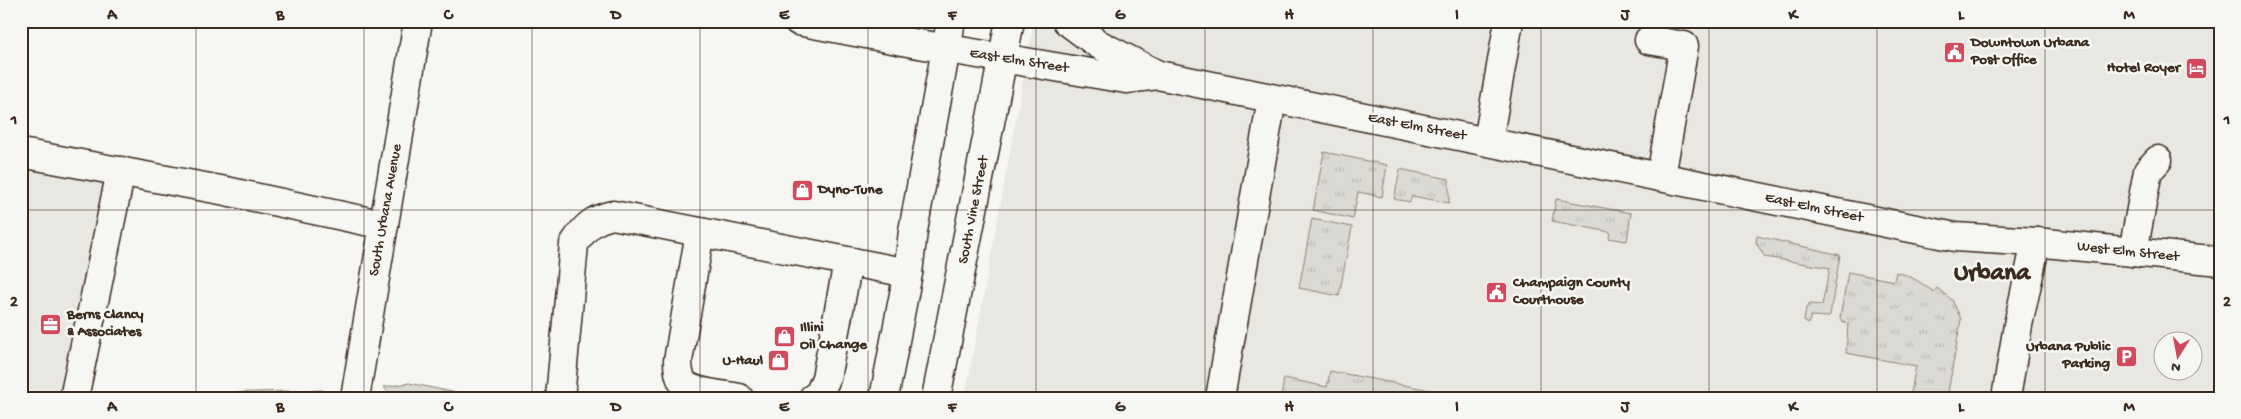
<svg xmlns="http://www.w3.org/2000/svg" width="2241" height="419" font-family="'Gochi Hand',sans-serif">
<style>
.built{fill:#e8e7e2;fill-rule:evenodd}
.grass{fill:url(#grass-tufts);stroke:#8a8278}
.lines{fill:none;stroke-linecap:round;stroke-linejoin:round}
.minor-casing{stroke:#3b2a1e;stroke-width:31}
.major-casing{stroke:#3b2a1e;stroke-width:31}
.minor{stroke:#f6f6f2;stroke-width:28}
.major{stroke:#f6f6f2;stroke-width:28}
.grid{fill:none;stroke:#3b2a1e;stroke-width:1;stroke-opacity:0.55}
.labels{text-anchor:middle;dominant-baseline:central;stroke-width:5;stroke-linejoin:round;paint-order:stroke}
.poi-label{font-size:15px;font-weight:bold;fill:#3b2a1e;stroke:#f6f6f2;text-anchor:start}
.street-label{font-size:15px;fill:#3b2a1e;stroke:#f6f6f2}
.town-label{font-size:25px;font-weight:bold;fill:#3b2a1e;stroke:#f6f6f2}
.neatline{fill:none;stroke:#3b2a1e;stroke-width:2}
.grid-label{font-size:16px;text-anchor:middle;font-weight:bold;fill:#3b2a1e}
</style>
<defs>
<pattern id="grass-tufts" width="24" height="20" patternUnits="userSpaceOnUse" patternTransform="scale(1.25)"><rect width="24" height="20" fill="#dad9d3"/><path d="M3 7l-1-3M5 7V3M7 7l1-3M15 17l-1-3M17 17v-4M19 17l1-3" fill="none" stroke="#bcbab5"/></pattern>
</defs>
<rect width="100%" height="100%" fill="#f6f6f2"/>
<filter id="ink" filterUnits="userSpaceOnUse"><feTurbulence type="fractalNoise" baseFrequency=".02" numOctaves="2"/><feDisplacementMap in="SourceGraphic" scale="10" xChannelSelector="R" yChannelSelector="G"/><feConvolveMatrix kernelMatrix="1 2 1 2 8 2 1 2 1" color-interpolation-filters="sRGB"/></filter>
<g filter="url(#ink)">
<g class="built">
<path d="M1034 21H2220V398H965ZM2164 342H2194V372H2164Z"/>
<polygon points="21,164 129,183 84,398 21,398"/>
</g>
<g class="grass">
<polygon points="1324,152 1387,165 1382,197 1358,192 1353,219 1313,210"/>
<polygon points="1400,169 1449,179 1449,203 1412,196 1410,202 1394,199"/>
<polygon points="1556,199 1631,213 1627,241 1609,238 1610,232 1552,221"/>
<polygon points="1312,219 1352,227 1339,296 1299,288"/>
<polygon points="1757,236 1840,255 1830,315 1828,317 1811,316 1808,324 1804,321 1806,308 1810,304 1822,305 1830,268 1765,257 1756,243"/>
<path d="M1848 272 1894 281 1896 272C1910 275 1923 284 1934 292L1937 288 1952 300 1961 319 1947 398H1910L1916 366 1846 353 1848 323 1842 321 1840 318Z"/>
<polygon points="1330,371 1451,394 1453,398 1281,398 1284,378 1327,387"/>
<polygon points="409,383 481,398 392,398 384,387"/>
<polygon points="323,390 320,398 86,398 86,397"/>
</g>
<g class="lines">
<defs>
<g id="minor">
<polyline points="798,21 913,43 1126,79 1158,75 1955,237 2036,242 2220,261"/>
<polyline points="1649,40 1684,46 1661,176"/>
<polyline points="1488,141 1509,21"/>
<polyline points="21,153 226,191 384,225"/>
<path d="M700 232 678 361C678 368 679 375 682 381 689 393 726 395 739 398"/>
<polyline points="2133,252 2148,171 2158,160"/>
<polyline points="74,398 121,171"/>
<polyline points="355,398 418,21"/>
<path d="M560 398 574 244C585 227 593 219 613 215L908 273"/>
<polyline points="813,398 819,395 826,378 848,262"/>
<polyline points="1220,398 1272,99"/>
<polyline points="2006,398 2018,325 2036,242"/>
</g>
<g id="major">
<polyline points="1067,21 1098,44 1158,75"/>
<polyline points="884,398 908,273 913,231 951,21"/>
<polyline points="936,398 1010,21"/>
</g>
</defs>
<use href="#minor" class="minor-casing"/>
<use href="#major" class="major-casing"/>
<use href="#minor" class="minor"/>
<use href="#major" class="major"/>
</g>
</g>
<path class="grid" d="M196 21V398M364 21V398M532 21V398M700 21V398M868 21V398M1036 21V398M1205 21V398M1373 21V398M1541 21V398M1709 21V398M1877 21V398M2045 21V398M21 210H2220"/>
<defs>
<symbol id="civic-square" viewBox="-11 -11 22 22"><rect x="-9" y="-9" width="18" height="18" rx="4" fill="#d1495b" stroke="#f6f6f2"/><path d="M-.6-6.5H3V-4.5H.6V-3L4-1V1h2V6H-6V1h2V-1L-.6-3ZM-1.2 2.5V6h2.4V2.5Z" fill="#fff"/></symbol>
<symbol id="hotel-square" viewBox="-11 -11 22 22"><rect x="-9" y="-9" width="18" height="18" rx="4" fill="#d1495b" stroke="#f6f6f2"/><path d="M-6-4.5h1.5V1H6V5H4.5V3h-9V5H-6ZM-4 0a1.8 1.8 0 1 1 3.6 0ZM.5 0V-2.5h3Q6-2.5 6 0Z" fill="#fff"/></symbol>
<symbol id="shop-square" viewBox="-11 -11 22 22"><rect x="-9" y="-9" width="18" height="18" rx="4" fill="#d1495b" stroke="#f6f6f2"/><path d="M-5-2.5h2.3a2.7 3.5 0 0 1 5.4 0H5L5.5 6h-11ZM-1.5-2.5h3a1.5 2.3 0 0 0-3 0Z" fill="#fff"/></symbol>
<symbol id="office-square" viewBox="-11 -11 22 22"><rect x="-9" y="-9" width="18" height="18" rx="4" fill="#d1495b" stroke="#f6f6f2"/><path d="M-6-3h4V-5.5h4V-3h4V5H-6ZM-1-4.5V-3h2v-1.5ZM-6 0V1H6V0Z" fill="#fff"/></symbol>
<symbol id="parking-square" viewBox="-11 -11 22 22"><rect x="-9" y="-9" width="18" height="18" rx="4" fill="#d1495b" stroke="#f6f6f2"/><path d="M-3.5-5.5H1a3.5 3.5 0 0 1 0 7H-1V5.5H-3.5ZM-1-3.4V-.6H.8a1.4 1.4 0 0 0 0-2.8Z" fill="#fff"/></symbol>
</defs>
<g fill-rule="evenodd">
<use href="#civic-square" x="1942" y="40" width="25" height="25"/>
<use href="#hotel-square" x="2184" y="56" width="25" height="25"/>
<use href="#shop-square" x="790" y="178" width="25" height="25"/>
<use href="#civic-square" x="1484" y="280" width="25" height="25"/>
<use href="#office-square" x="38" y="312" width="25" height="25"/>
<use href="#shop-square" x="772" y="324" width="25" height="25"/>
<use href="#parking-square" x="2114" y="344" width="25" height="25"/>
<use href="#shop-square" x="766" y="348" width="25" height="25"/>
</g>
<g class="labels">
<g class="poi-label">
<text x="1971" y="43">Downtown Urbana<tspan x="1971" dy="17">Post Office</tspan></text>
<text x="2180" y="68" text-anchor="end">Hotel Royer</text>
<text x="818" y="190">Dyno-Tune</text>
<text x="1513" y="283">Champaign County<tspan x="1513" dy="17">Courthouse</tspan></text>
<text x="67" y="315">Berns Clancy<tspan x="67" dy="17">&amp; Associates</tspan></text>
<text x="800" y="328">Illini<tspan x="800" dy="17">Oil Change</tspan></text>
<text x="2110" y="347" text-anchor="end">Urbana Public<tspan x="2110" dy="17">Parking</tspan></text>
<text x="763" y="361" text-anchor="end">U-Haul</text>
</g>
<g class="street-label">
<text transform="translate(1019 61) rotate(9)">East Elm Street</text>
<text transform="translate(1417 127) rotate(11)">East Elm Street</text>
<text transform="translate(1814 208) rotate(12)">East Elm Street</text>
<text transform="translate(386 210) rotate(-80)">South Urbana Avenue</text>
<text transform="translate(974 210) rotate(-79)">South Vine Street</text>
<text transform="translate(2128 252) rotate(6)">West Elm Street</text>
</g>
<g class="town-label">
<text x="1992" y="274">Urbana</text>
</g>
</g>
<rect width="2241" height="419" fill="none" stroke="#f6f6f2" stroke-width="55"/>
<g transform="translate(2178 356) rotate(191)"><circle r="24" fill="#f6f6f2" stroke="#aba49d"/>
<path d="M0-4L9 19L0 12L-9 19Z" fill="#d1495b"/>
<text y="-8" font-size="14" font-weight="bold" text-anchor="middle" fill="#3b2a1e">N</text>
</g>
<rect x="28" y="28" width="2186" height="364" class="neatline"/>
<g class="grid-label">
<text x="112" y="19">A</text>
<text x="280" y="19">B</text>
<text x="448" y="19">C</text>
<text x="616" y="19">D</text>
<text x="784" y="19">E</text>
<text x="952" y="19">F</text>
<text x="1120" y="19">G</text>
<text x="1289" y="19">H</text>
<text x="1457" y="19">I</text>
<text x="1625" y="19">J</text>
<text x="1793" y="19">K</text>
<text x="1961" y="19">L</text>
<text x="2129" y="19">M</text>
<text x="14" y="124">1</text>
<text x="2227" y="124">1</text>
<text x="14" y="306">2</text>
<text x="2227" y="306">2</text>
<text x="112" y="411">A</text>
<text x="280" y="411">B</text>
<text x="448" y="411">C</text>
<text x="616" y="411">D</text>
<text x="784" y="411">E</text>
<text x="952" y="411">F</text>
<text x="1120" y="411">G</text>
<text x="1289" y="411">H</text>
<text x="1457" y="411">I</text>
<text x="1625" y="411">J</text>
<text x="1793" y="411">K</text>
<text x="1961" y="411">L</text>
<text x="2129" y="411">M</text>
</g>
</svg>
